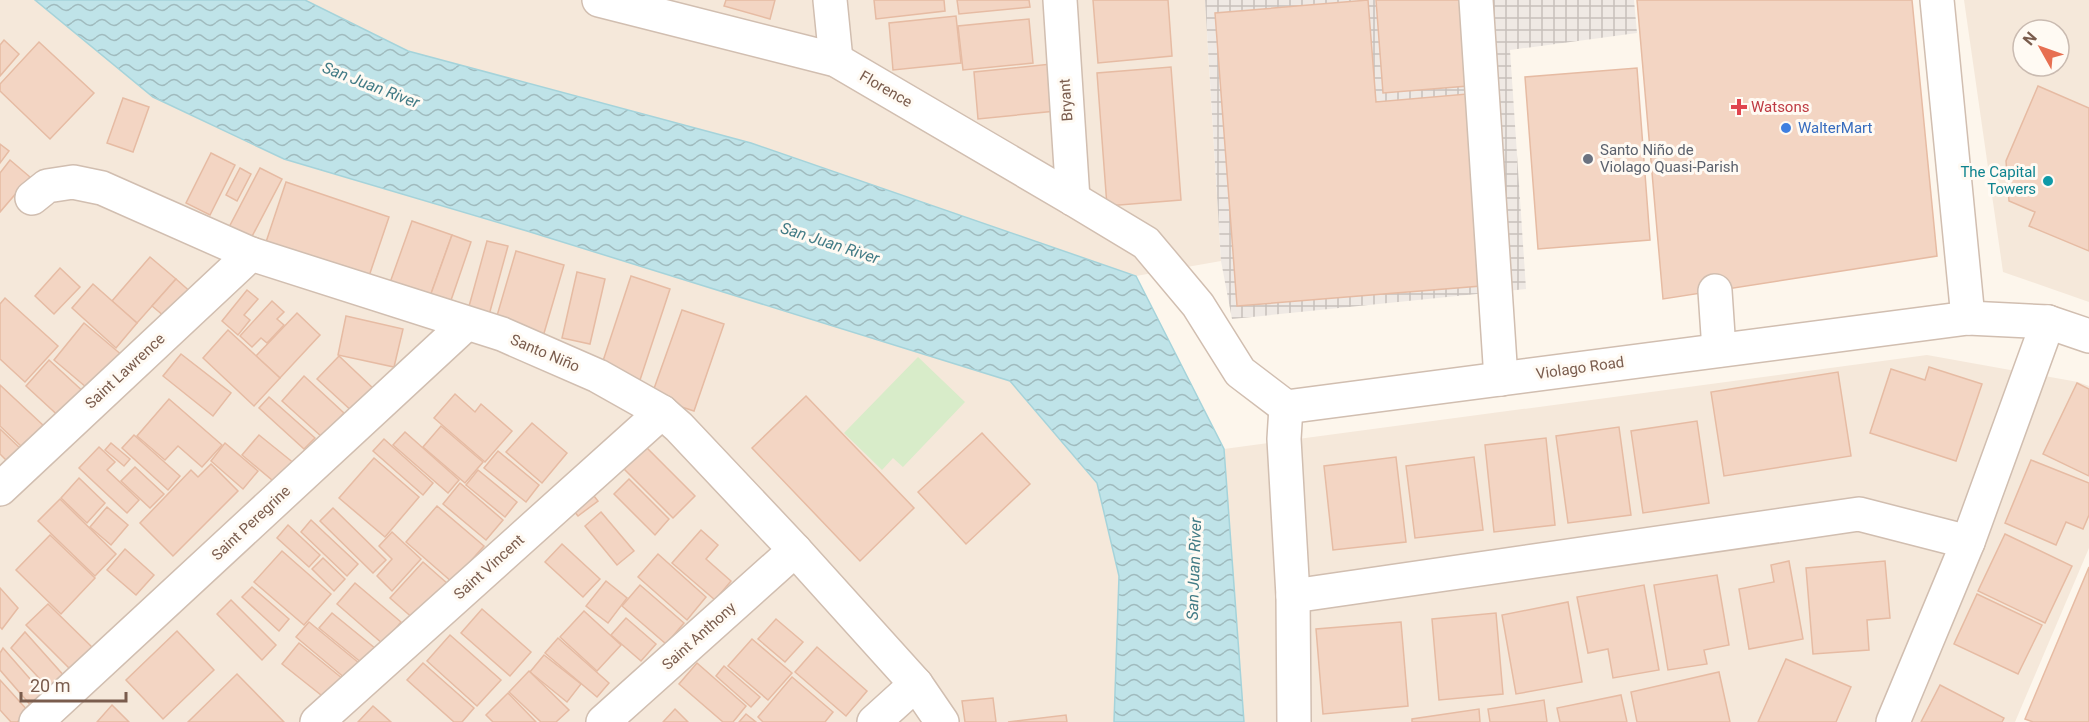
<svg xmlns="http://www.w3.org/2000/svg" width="2089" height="722" font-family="Roboto,sans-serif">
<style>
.residential{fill:#f5e8da;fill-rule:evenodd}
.industrial{fill:url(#industrial-grid)}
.pitch{fill:#d8ecc9}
.water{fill:url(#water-waves);stroke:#a5d3da;stroke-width:1.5}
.building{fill:#f3d5c3;stroke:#e6bba3;stroke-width:1.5}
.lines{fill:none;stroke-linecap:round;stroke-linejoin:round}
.minor-casing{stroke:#d1beb0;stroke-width:36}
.minor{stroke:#fff;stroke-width:33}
.health-dot{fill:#e0444e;stroke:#fffaf3;stroke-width:2}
.shop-dot{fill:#3f7fe0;stroke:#fffaf3;stroke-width:2}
.worship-dot{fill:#6b7280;stroke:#fffaf3;stroke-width:2}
.culture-dot{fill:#0f9aa8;stroke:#fffaf3;stroke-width:2}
.labels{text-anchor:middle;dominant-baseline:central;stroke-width:6;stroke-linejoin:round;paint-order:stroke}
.street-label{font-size:15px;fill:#7a5c4d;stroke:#fffaf3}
.health-label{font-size:15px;fill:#be3a42;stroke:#fffaf3;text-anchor:start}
.shop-label{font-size:15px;fill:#366cbe;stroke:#fffaf3;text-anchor:start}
.worship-label{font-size:15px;fill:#5b616d;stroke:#fffaf3;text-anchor:start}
.culture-label{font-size:15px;fill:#0d838f;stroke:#fffaf3;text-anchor:end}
.water-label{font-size:16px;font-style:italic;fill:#437c86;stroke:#fffaf3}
</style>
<defs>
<pattern id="industrial-grid" width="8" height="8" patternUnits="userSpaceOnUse" patternTransform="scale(1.5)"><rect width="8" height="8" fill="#efe9e4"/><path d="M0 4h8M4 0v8" fill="none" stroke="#c7c0bb"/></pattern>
<pattern id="water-waves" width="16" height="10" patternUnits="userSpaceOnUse" patternTransform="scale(1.5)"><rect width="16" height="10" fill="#bfe3e8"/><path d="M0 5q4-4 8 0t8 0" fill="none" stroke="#a0bbbe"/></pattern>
</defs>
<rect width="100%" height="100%" fill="#fdf6ec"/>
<g class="residential">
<polygon points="0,0 35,0 153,97 284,159 527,231 1010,381 1097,482 1119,576 1114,722 0,722"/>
<polygon points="305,0 1205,0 1221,261 1136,276 751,143 408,51"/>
<path d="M1964 0H2089V302L2003 272ZM2023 30H2059V66H2023Z"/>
<polygon points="1927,355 2078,382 2089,386 2089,548 2015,722 1244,722 1224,449"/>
</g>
<polygon class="industrial" points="1205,0 1634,0 1637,33 1510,50 1526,289 1232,319 1221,261"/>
<polygon class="pitch" points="918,357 965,402 903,467 893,458 882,470 844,433"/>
<polygon class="water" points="35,0 305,0 408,51 751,143 1136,276 1224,449 1244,722 1114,722 1119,576 1097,483 1010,381 527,231 284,159 153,97"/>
<g class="building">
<polygon points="726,0 775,0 770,19 724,6"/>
<polygon points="874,0 944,0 945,11 876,19"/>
<polygon points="957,0 1029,0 1030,7 959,14"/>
<polygon points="1093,0 1168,0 1172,56 1098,63"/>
<polygon points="1368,0 1376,102 1467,94 1481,286 1237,306 1215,13"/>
<polygon points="1376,0 1462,0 1468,86 1383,93"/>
<polygon points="1637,0 1912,0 1937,256 1663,299"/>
<polygon points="956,16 961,63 893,70 889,23"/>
<polygon points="1029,19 1033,63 963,70 958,26"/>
<polygon points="4,40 19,54 0,76 0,45"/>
<polygon points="39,42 94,93 50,139 0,91 0,84"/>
<polygon points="1051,64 1056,111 978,119 974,72"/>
<polygon points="1171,67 1181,200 1107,206 1097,73"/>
<polygon points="1637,68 1650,240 1538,249 1525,77"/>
<polygon points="2038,86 2089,108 2089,251 2029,226 2035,212 2009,201 2006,161"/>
<polygon points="123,98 149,107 133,152 107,143"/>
<polygon points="0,144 9,151 0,163"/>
<polygon points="211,153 235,165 210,215 186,203"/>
<polygon points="10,160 30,177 0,212 0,173"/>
<polygon points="240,168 251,174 237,201 226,195"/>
<polygon points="260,168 282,179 248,244 226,233"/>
<polygon points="286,182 389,217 366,285 263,251"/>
<polygon points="412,221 452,235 427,305 387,291"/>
<polygon points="452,235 471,242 447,312 427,305"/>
<polygon points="487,241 508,246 489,315 468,310"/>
<polygon points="516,251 564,265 542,340 494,326"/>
<polygon points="150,257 176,279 137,323 112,301"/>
<polygon points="60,268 80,287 54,314 35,296"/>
<polygon points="577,272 605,279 590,344 562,338"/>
<polygon points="631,276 670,289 639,383 600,370"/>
<polygon points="176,279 194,295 171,322 152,306"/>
<polygon points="93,284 137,323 116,348 72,308"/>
<polygon points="247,290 258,299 244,315 250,320 238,335 222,321"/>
<polygon points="5,298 58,346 25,382 0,359 0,304"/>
<polygon points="272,301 284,312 277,319 284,325 267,343 261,338 252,347 240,336"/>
<polygon points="682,310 724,324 694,411 651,397"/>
<polygon points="297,313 320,335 280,378 256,356"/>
<polygon points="346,316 403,329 394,367 338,355"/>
<polygon points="84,323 123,356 93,393 54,360"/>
<polygon points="228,330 280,378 254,406 203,358"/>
<polygon points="181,354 231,393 213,416 163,376"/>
<polygon points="339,356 376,391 355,414 317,379"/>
<polygon points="49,360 87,395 64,421 26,386"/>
<polygon points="1929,367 1982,384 1956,461 1870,433 1891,369 1925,380"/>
<polygon points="1838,372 1851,456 1724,476 1711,392"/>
<polygon points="304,376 344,413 322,437 282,401"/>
<polygon points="2077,383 2089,389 2089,476 2043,454"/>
<polygon points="0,385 44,426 23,448 0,426"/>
<polygon points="455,394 475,412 481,404 512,431 485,462 434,418"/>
<polygon points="806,396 914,508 860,561 752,448"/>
<polygon points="269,397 315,438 304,449 259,408"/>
<polygon points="169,399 222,445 202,467 178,446 165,460 137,436"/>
<polygon points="1697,421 1709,503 1643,513 1631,431"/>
<polygon points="532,423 567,453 542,483 506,452"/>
<polygon points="441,426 483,462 465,483 423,447"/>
<polygon points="1619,427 1631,515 1568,523 1556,436"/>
<polygon points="0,429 22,450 9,463 0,454"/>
<polygon points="405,432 459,480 448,493 393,445"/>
<polygon points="982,433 1030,484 966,544 918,492"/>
<polygon points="134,435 180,476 168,490 122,448"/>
<polygon points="259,435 295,464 278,485 242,455"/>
<polygon points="1546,438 1555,525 1494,532 1485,445"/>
<polygon points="384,439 433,483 423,495 373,451"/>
<polygon points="111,443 130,459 124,466 105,450"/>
<polygon points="225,443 258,471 243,489 211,461"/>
<polygon points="644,445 695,496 673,518 622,467"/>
<polygon points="99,447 115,462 107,470 139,500 127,513 79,468"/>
<polygon points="498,451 539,485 526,502 484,468"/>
<polygon points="1396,457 1406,542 1333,550 1324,466"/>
<polygon points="1474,457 1483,530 1415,538 1406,466"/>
<polygon points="374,458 419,497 385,537 339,498"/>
<polygon points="2031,460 2089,483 2089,515 2083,529 2066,522 2056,545 2005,523"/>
<polygon points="211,464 238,491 173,556 140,523 191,470 198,477"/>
<polygon points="135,467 164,494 150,508 121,481"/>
<polygon points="478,470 517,502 505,517 466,485"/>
<polygon points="79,478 105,503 87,523 61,498"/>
<polygon points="629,479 669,519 655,535 614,494"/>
<polygon points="460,483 503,520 486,540 443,504"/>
<polygon points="587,487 598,501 578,516 567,503"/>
<polygon points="60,499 116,554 95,576 38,521"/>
<polygon points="437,506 484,546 452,582 406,542"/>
<polygon points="107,507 128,525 111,545 90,527"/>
<polygon points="333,508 386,560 373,573 320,521"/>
<polygon points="601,512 634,551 617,565 585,526"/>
<polygon points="311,520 358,564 347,576 301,532"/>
<polygon points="288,525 320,555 309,567 277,538"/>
<polygon points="701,530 718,545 706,559 731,581 715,600 672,563"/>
<polygon points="392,532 421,559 392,591 377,576 392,559 379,546"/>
<polygon points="2005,534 2072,566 2045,623 1978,591"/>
<polygon points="50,535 95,578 61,614 16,570"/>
<polygon points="562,544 600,579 583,597 545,562"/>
<polygon points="125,549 154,575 136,595 107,570"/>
<polygon points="282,551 331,594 304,625 254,582"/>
<polygon points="658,554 706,597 687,620 638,577"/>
<polygon points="323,558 345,579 334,591 312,569"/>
<polygon points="1789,561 1803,639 1749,649 1739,589 1774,582 1771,565"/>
<polygon points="1885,561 1890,618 1867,620 1869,650 1813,654 1806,568"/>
<polygon points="423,562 448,584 416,621 390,598"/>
<polygon points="2089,567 2089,722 2033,722 2025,719"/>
<polygon points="1717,575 1729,645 1704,650 1707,664 1668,670 1654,585"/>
<polygon points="606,581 627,598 608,623 586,606"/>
<polygon points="355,583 401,622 383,644 337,604"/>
<polygon points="640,585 684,623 666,644 622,606"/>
<polygon points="1644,585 1659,670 1613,678 1608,649 1588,653 1577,597"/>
<polygon points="252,587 289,619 279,631 242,597"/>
<polygon points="0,588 18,608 2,629 0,627"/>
<polygon points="1977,594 2042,625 2018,674 1954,644"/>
<polygon points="231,600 276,645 262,660 217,614"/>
<polygon points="1568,602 1582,682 1516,694 1502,615"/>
<polygon points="48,604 95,650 73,672 26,625"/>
<polygon points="482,609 531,652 510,676 461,633"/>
<polygon points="584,611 621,645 597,671 560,637"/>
<polygon points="332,613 381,653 368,668 319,628"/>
<polygon points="1496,613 1503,694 1439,700 1432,619"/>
<polygon points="626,618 656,644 641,661 611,635"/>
<polygon points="776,619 803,642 785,662 758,639"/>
<polygon points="309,622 359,663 346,679 296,637"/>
<polygon points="1401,622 1408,706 1323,714 1316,629"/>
<polygon points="177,631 214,670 163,719 126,680"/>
<polygon points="25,632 66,678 51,691 11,648"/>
<polygon points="450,635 501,680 477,706 427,661"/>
<polygon points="558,638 609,683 597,697 545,653"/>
<polygon points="752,639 792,673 768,700 728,666"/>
<polygon points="299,643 343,679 326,699 282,664"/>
<polygon points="817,647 867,691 846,716 795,672"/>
<polygon points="3,648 45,696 34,709 0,670 0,653"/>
<polygon points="544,655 581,684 567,702 530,672"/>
<polygon points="1786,659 1851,687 1836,722 1758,722"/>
<polygon points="423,663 474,708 462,722 454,722 407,680"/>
<polygon points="697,663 746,706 733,722 723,722 679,684"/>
<polygon points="724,666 760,697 751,707 716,676"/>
<polygon points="529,671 569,710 556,722 541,722 509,692"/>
<polygon points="1719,672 1730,722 1637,722 1631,692"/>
<polygon points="237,674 284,722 188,722"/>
<polygon points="792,677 833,712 825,722 763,722 758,717"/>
<polygon points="0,680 29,712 17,722 11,722 0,710"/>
<polygon points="1940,685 2004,718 2002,722 1921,722"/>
<polygon points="508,693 536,722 493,722 486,715"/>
<polygon points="1621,695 1627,722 1560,722 1557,708"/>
<polygon points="993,698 996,722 965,722 962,701"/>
<polygon points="1544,700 1547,722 1490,722 1488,709"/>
<polygon points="112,705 129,722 97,722"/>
<polygon points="373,706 391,722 358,722"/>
<polygon points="675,709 688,722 663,722"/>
<polygon points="1479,709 1480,722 1412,722 1412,719"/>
<polygon points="746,714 756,722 739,722"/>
<polygon points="1066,715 1067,722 1008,722"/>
</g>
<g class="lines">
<defs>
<g id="minor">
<polyline points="599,0 836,60 1073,199 1146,243 1198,305 1240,372 1286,407 1968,318 2048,322 2089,336"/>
<polyline points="830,0 836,60"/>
<polyline points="1060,0 1073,199"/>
<polyline points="1476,0 1501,379"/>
<polyline points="1937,0 1968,318"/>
<polyline points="32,198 47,186 73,182 102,188 251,254 502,334 598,376 662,412 679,427 795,550 916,684 942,722"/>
<polyline points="1715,291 1719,350"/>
<polyline points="1286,407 1284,439 1293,596 1294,722"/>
<polyline points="0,489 251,254"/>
<polyline points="1293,596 1859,514 1968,542"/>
<polyline points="36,722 466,324"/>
<polyline points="317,722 662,412"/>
<polyline points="603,722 795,550"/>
<polyline points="874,722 916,684"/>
<polyline points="1893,722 1968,542 2048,322"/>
</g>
</defs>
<use href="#minor" class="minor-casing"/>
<use href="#minor" class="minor"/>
</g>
<path class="health-dot" d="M1736 98h6v6h6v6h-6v6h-6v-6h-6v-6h6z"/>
<circle class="shop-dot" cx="1786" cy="128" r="6"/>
<circle class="worship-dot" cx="1588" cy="159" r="6"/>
<circle class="culture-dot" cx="2048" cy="181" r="6"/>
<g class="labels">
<g class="street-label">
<text transform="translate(886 89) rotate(30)">Florence</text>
<text transform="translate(1066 100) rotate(-94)">Bryant</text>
<text transform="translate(545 353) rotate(23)">Santo Niño</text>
<text transform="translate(1580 368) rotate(-8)">Violago Road</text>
<text transform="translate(125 371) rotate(-43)">Saint Lawrence</text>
<text transform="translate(251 523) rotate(-43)">Saint Peregrine</text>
<text transform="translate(489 567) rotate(-42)">Saint Vincent</text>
<text transform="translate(699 636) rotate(-42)">Saint Anthony</text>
</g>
<g class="health-label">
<text x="1751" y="107">Watsons</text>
</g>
<g class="shop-label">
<text x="1798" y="128">WalterMart</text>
</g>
<g class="worship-label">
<text x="1600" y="150">Santo Niño de<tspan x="1600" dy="17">Violago Quasi-Parish</tspan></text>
</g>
<g class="culture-label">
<text x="2036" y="172">The Capital<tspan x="2036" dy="17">Towers</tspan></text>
</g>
<g class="water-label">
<text transform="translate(371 85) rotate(21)">San Juan River</text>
<text transform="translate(830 243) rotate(18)">San Juan River</text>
<text transform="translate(1194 569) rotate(-88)">San Juan River</text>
</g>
</g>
<g transform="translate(2041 48) rotate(310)"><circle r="28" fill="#fffaf3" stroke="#cabbb1" stroke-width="1.5"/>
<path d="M0-4.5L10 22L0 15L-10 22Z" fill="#e76f51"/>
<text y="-9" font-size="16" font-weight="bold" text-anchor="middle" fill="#7a5c4d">N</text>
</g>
<path d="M21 692v9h105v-9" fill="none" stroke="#7a5c4d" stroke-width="3"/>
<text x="30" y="692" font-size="18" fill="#7a5c4d" stroke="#fffaf3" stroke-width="4.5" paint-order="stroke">20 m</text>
</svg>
